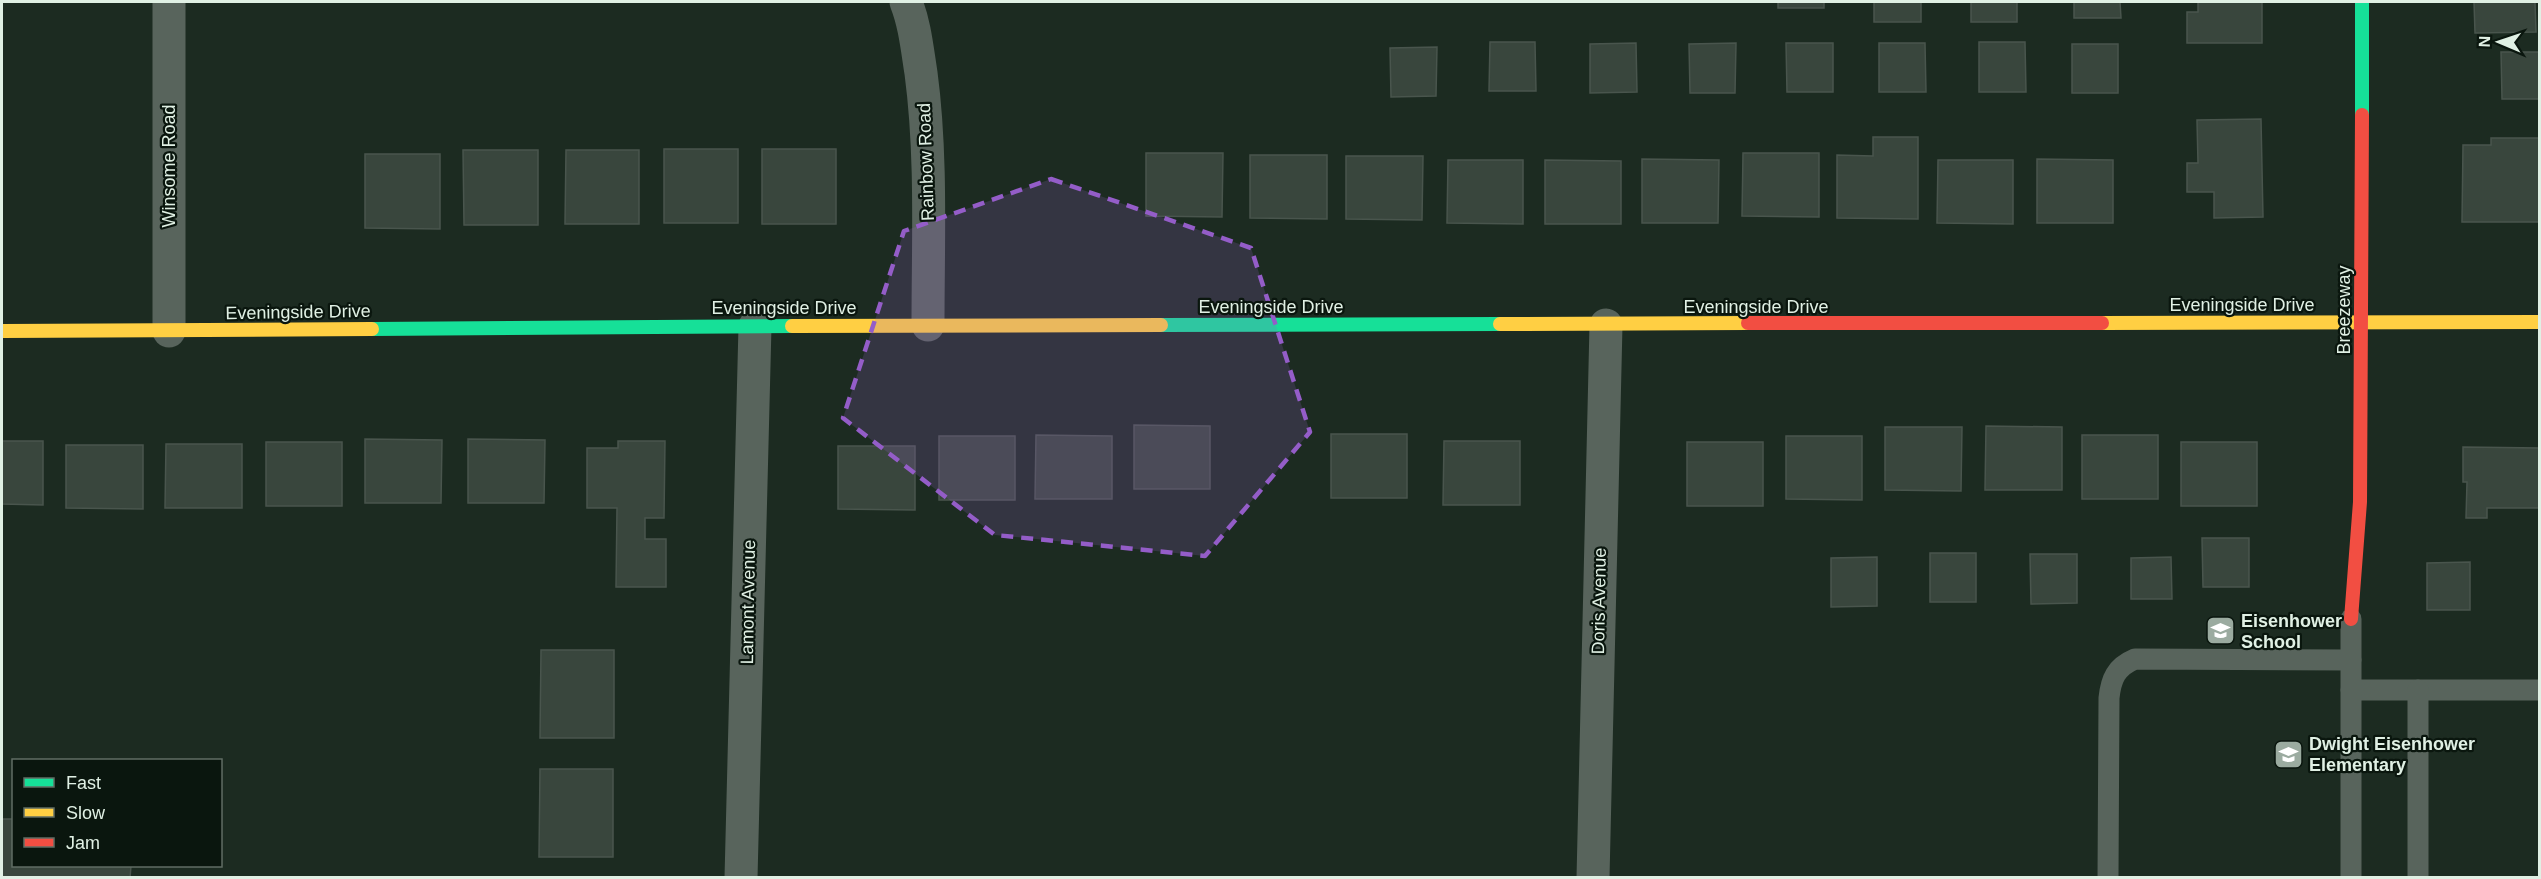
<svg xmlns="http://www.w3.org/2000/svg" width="2541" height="879" font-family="Helvetica,sans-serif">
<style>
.building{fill:#39463d;stroke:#49554d;stroke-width:1.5}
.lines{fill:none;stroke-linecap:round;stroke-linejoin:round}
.lane{stroke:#58645c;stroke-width:21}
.street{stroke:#58645c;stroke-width:33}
.fast{stroke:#16e098;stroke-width:14}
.slow{stroke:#ffcf43;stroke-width:14}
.jam{stroke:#f24e42;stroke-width:14}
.marked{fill:#945dc8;fill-opacity:0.2;stroke:#945dc8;stroke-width:4.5;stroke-dasharray:12 8;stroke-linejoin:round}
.labels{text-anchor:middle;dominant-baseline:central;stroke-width:4.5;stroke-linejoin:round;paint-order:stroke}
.street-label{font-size:18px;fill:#e0f0e4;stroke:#0a160e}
.poi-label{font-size:18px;font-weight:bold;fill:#e0f0e4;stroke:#0a160e;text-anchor:start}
</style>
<rect width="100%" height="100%" fill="#1c2b21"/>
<g class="building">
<rect x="1778" y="2" width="46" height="6"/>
<rect x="1874" y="2" width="47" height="20"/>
<rect x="1971" y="2" width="46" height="20"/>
<polygon points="2074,2 2120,2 2121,18 2074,18"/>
<polygon points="2198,2 2262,2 2262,43 2187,43 2187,12 2198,12"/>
<polygon points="2474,2 2535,2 2536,32 2475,33"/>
<polygon points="1490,42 1535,42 1536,91 1489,91"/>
<polygon points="1979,42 2025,42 2026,92 1979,92"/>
<polygon points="1636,43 1637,92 1590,93 1590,44"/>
<polygon points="1736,43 1735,93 1690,93 1689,44"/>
<polygon points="1786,43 1833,43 1833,92 1787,92"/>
<polygon points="1879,43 1925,43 1926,92 1879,92"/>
<rect x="2072" y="44" width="46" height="49"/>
<polygon points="1437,47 1436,96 1391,97 1390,48"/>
<polygon points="2501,52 2540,52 2540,99 2502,99"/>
<polygon points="2261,119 2263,217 2214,218 2214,192 2187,192 2187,163 2198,163 2197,120"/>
<polygon points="1873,137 1918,137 1918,219 1837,218 1837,155 1873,156"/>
<polygon points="2491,138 2540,138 2540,222 2462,222 2463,145 2491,145"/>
<rect x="664" y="149" width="74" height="74"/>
<rect x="762" y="149" width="74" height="75"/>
<polygon points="463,150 538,150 538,225 464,225"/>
<polygon points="566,150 639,150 639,224 565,224"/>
<polygon points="1146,153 1223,153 1222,217 1146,216"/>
<polygon points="1743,153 1819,153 1819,217 1742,216"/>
<polygon points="365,154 440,154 440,229 365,228"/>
<polygon points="1250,155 1327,155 1327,219 1250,218"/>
<polygon points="1346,156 1423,156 1422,220 1346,219"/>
<polygon points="1642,159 1719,160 1718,223 1642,223"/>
<polygon points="2037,159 2113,160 2113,223 2037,223"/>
<polygon points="1448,160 1523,160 1523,224 1447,223"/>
<polygon points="1545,160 1621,161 1621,224 1545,224"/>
<polygon points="1938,160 2013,160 2013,224 1937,223"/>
<polygon points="1134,425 1210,426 1210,489 1134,489"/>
<polygon points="1986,426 2062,427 2062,490 1985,490"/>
<polygon points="1885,427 1962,427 1961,491 1885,490"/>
<rect x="1331" y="434" width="76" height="64"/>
<polygon points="1036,435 1112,436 1112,499 1035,499"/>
<rect x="2082" y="435" width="76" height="64"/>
<rect x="939" y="436" width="76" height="64"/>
<polygon points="1786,436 1862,436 1862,500 1786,499"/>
<polygon points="365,439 442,440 441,503 365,503"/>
<polygon points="468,439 545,440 544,503 468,503"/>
<polygon points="2,441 43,441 43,505 2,504"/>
<polygon points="618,441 665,441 664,518 645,518 645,539 666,539 666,587 616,587 617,508 587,508 587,448 618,448"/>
<polygon points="1444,441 1520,441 1520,505 1443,505"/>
<rect x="266" y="442" width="76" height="64"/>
<rect x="1687" y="442" width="76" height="64"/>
<rect x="2181" y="442" width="76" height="64"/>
<polygon points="166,444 242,444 242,508 165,508"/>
<polygon points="66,445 143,445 143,509 66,508"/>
<polygon points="838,446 915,446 915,510 838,509"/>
<polygon points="2463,447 2540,448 2540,508 2487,508 2487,518 2466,518 2467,482 2463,482"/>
<polygon points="2202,538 2249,538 2249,587 2203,587"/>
<rect x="1930" y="553" width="46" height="49"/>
<polygon points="2030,554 2077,554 2077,603 2031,604"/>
<polygon points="1877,557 1877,606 1831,607 1831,558"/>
<polygon points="2171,557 2172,599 2131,599 2131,558"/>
<polygon points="2470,562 2470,610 2427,610 2427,563"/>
<polygon points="541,650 614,650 614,738 540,738"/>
<polygon points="540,769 613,769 613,857 539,857"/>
<polygon points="2,819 14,819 14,866 131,866 130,878 2,878"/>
</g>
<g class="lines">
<g class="lane">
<polyline points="2351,690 2540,690"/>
<path d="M2108 878 2109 698C2111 679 2116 667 2135 659L2351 660"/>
<polyline points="2351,878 2351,619"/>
<polyline points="2418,878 2418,690"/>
</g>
<g class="street">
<polyline points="169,2 169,331"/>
<path d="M906 2C915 25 917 48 921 73 932 156 928 241 928 325"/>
<polyline points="741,878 755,326"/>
<polyline points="1593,878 1606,325"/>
</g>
<g class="fast">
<polyline points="2362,115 2362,2"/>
<polyline points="1161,325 1500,324"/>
<polyline points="372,329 792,326"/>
</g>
<g class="slow">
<polyline points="2102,323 2540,322"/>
<polyline points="1500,324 1748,323"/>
<polyline points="792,326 1161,325"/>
<polyline points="2,331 372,329"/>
</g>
<g class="jam">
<polyline points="1748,323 2102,323"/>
<polyline points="2351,619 2360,502 2362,115"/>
</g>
</g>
<path class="marked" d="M1051 179 1251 248 1310 432 1205 556 995 535 843 418 904 231Z"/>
<defs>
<symbol id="school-square" viewBox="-11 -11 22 22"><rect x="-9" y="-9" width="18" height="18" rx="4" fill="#9baba0" stroke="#0a160e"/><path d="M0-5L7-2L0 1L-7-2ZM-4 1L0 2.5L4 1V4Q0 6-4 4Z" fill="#fff"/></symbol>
</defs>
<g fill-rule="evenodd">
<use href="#school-square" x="2204" y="614" width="33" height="33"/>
<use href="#school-square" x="2272" y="738" width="33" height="33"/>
</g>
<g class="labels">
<g class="street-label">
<text transform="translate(926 162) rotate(-92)">Rainbow Road</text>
<text transform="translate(169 166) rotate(-90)">Winsome Road</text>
<text x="2242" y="305">Eveningside Drive</text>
<text x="1271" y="307">Eveningside Drive</text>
<text x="1756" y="307">Eveningside Drive</text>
<text x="784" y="308">Eveningside Drive</text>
<text transform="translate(2344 310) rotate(-90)">Breezeway</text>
<text transform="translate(298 312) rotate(-1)">Eveningside Drive</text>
<text transform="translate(1599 601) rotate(-89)">Doris Avenue</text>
<text transform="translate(748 602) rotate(-89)">Lamont Avenue</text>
</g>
<g class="poi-label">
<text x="2241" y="621">Eisenhower<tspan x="2241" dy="21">School</tspan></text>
<text x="2309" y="744">Dwight Eisenhower<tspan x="2309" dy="21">Elementary</tspan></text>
</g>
</g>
<rect width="2541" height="879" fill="none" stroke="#e0f0e4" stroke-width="6"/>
<rect x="12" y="759" width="210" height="108" fill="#0a160e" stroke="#606d64" stroke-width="1.5"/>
<rect x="24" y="778" width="30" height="9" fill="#16e098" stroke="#606d64" stroke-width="1.5"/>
<text x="66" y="789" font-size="18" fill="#e0f0e4">Fast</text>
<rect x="24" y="808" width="30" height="9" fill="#ffcf43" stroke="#606d64" stroke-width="1.5"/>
<text x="66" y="819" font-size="18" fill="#e0f0e4">Slow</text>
<rect x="24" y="838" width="30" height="9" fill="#f24e42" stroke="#606d64" stroke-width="1.5"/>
<text x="66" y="849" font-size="18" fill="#e0f0e4">Jam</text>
<g transform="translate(2499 42) rotate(272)" stroke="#0a160e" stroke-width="4.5" paint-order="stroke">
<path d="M0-4.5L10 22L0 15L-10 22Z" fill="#e0f0e4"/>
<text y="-9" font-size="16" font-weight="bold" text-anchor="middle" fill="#e0f0e4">N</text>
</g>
</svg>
